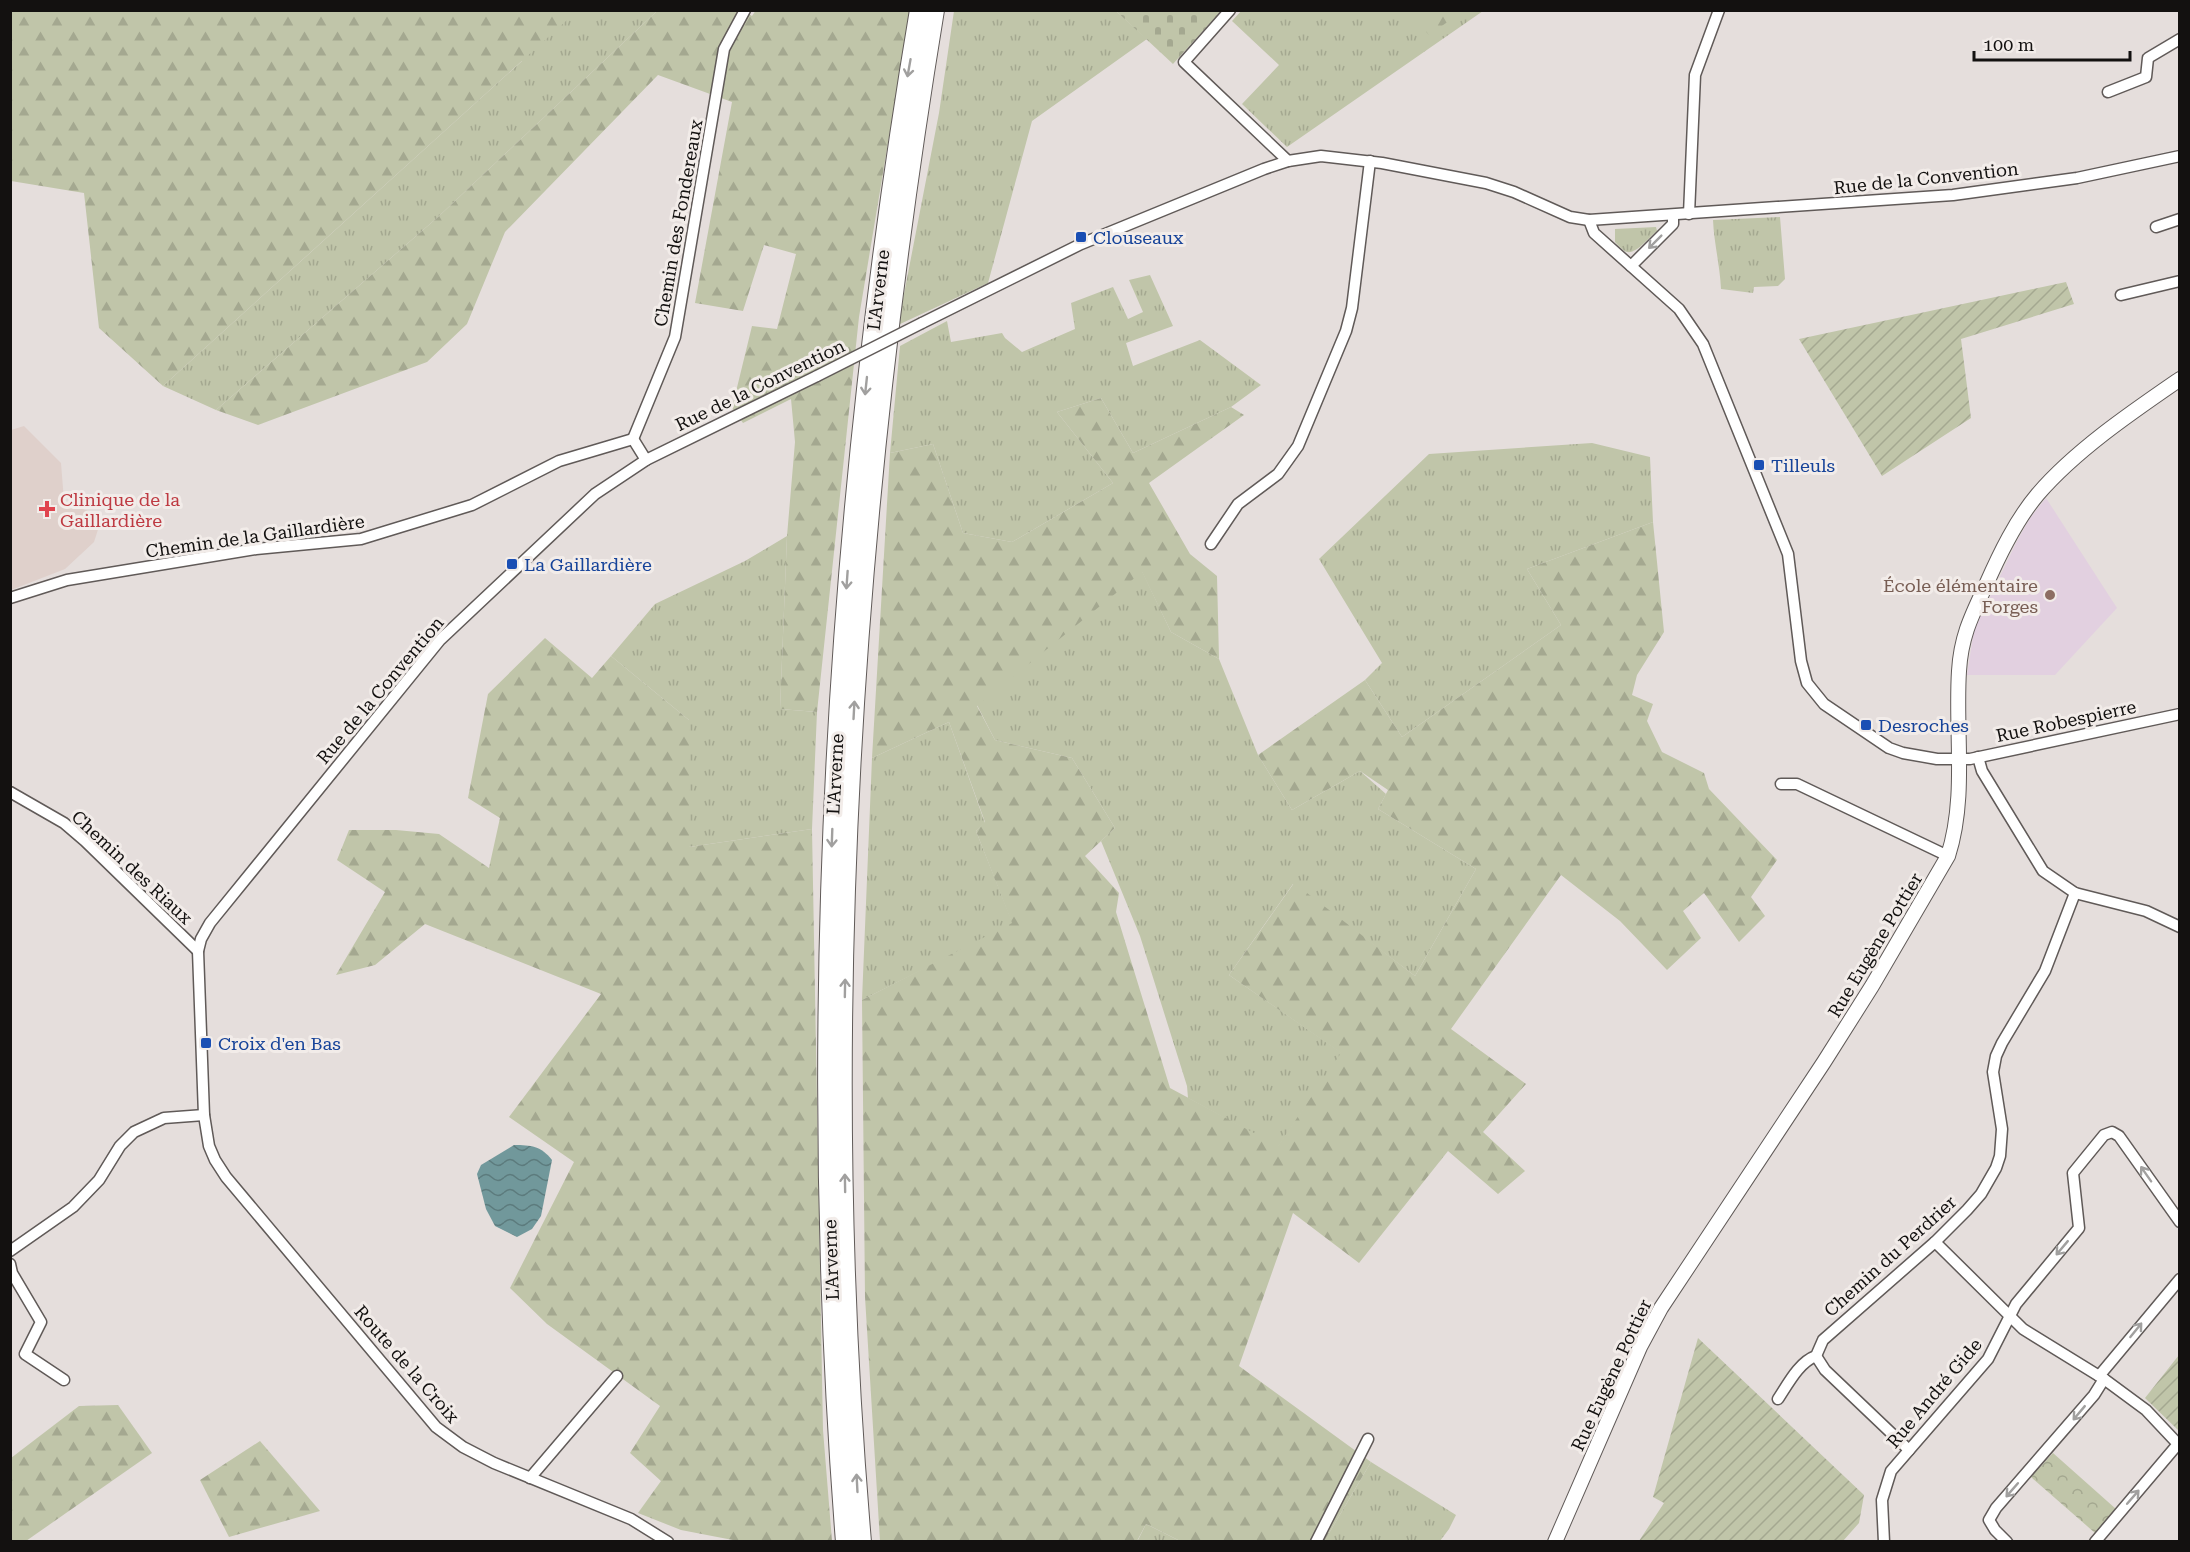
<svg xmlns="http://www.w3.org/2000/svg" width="2190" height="1552" font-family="'Roboto Serif',serif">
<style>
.built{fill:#dfd0cb}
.education{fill:#e2d0e0}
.grass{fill:url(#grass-tufts)}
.forest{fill:url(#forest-firs)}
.cemetery{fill:url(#cemetery-stones)}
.park{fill:url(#park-crowns)}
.garden{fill:url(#garden-furrows)}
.water{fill:url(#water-waves)}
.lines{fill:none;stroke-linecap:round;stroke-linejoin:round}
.street-casing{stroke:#605a58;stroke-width:13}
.secondary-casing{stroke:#605a58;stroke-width:16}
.highway-casing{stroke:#605a58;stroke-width:20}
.street{stroke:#fff;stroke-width:10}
.secondary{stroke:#fff;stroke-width:14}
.highway{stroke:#fff;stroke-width:18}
.street-bridge-casing{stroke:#605a58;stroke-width:13;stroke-linecap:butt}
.street-bridge{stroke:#fff;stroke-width:10}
.oneway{stroke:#a1a09f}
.transit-dot{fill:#1a4fb4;stroke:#f2ece9;stroke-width:2}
.health-dot{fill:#e0444e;stroke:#f2ece9;stroke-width:2}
.education-dot{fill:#8d6e63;stroke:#f2ece9;stroke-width:2}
.labels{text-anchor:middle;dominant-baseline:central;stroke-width:6;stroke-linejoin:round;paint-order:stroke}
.street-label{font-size:18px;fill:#131110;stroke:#f2ece9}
.transit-label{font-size:18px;fill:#164399;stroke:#f2ece9;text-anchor:start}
.health-label{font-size:18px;fill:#be3a42;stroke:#f2ece9;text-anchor:start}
.education-label{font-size:18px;fill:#785e54;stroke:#f2ece9;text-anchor:end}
</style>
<defs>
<pattern id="grass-tufts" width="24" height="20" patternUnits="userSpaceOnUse" patternTransform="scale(1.5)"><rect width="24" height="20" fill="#c0c5a9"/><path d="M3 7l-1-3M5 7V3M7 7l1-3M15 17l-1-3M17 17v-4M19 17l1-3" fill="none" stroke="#a4a890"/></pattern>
<pattern id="forest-firs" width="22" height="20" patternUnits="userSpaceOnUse" patternTransform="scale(1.5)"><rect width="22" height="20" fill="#c0c5a9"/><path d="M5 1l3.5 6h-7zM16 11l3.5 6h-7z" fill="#a4a890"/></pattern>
<pattern id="cemetery-stones" width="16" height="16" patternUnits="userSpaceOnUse" patternTransform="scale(1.5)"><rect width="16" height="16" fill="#c0c5a9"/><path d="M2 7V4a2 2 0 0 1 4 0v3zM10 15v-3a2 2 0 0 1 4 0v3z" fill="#a4a890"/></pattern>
<pattern id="park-crowns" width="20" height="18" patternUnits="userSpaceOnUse" patternTransform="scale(1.5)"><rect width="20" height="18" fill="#c0c5a9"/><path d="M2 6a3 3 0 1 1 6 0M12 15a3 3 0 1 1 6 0" fill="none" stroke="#a4a890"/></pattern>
<pattern id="garden-furrows" width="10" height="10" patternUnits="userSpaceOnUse" patternTransform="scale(1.5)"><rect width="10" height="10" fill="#c0c5a9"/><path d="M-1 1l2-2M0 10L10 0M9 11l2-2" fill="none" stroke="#a4a890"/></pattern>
<pattern id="water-waves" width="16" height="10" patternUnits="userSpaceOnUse" patternTransform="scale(1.5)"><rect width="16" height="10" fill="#71989b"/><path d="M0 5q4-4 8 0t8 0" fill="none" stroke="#5c7b7d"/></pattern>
</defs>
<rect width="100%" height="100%" fill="#e5dedc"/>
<polygon class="built" points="24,426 61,463 64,501 102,517 94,542 65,569 11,590 11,430"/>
<polygon class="education" points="2046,498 2117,608 2055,675 1967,675 1974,630 2017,541 2030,518"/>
<g class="grass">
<polygon points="1242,10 1483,11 1287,147 1242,104 1279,65 1232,21"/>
<polygon points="11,11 657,11 438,217 216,410 163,386 522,61 57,115"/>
<polygon points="954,11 1116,11 1147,39 1032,121 988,283 898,325 939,113"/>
<path d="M1780 217 1785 279 1778 286 1754 287 1753 293 1721 289C1720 266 1714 243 1713 220Z"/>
<path d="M1656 227 1657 231C1650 236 1637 254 1627 252 1623 251 1618 245 1615 242V229Z"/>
<polygon points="1150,275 1173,326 1126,343 1133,366 1200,340 1261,385 1231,407 1133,453 1101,398 1057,412 1113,483 1012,542 963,533 933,444 890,453 900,346 947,321 951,342 1002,333 1005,338 1022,352 1075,329 1071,303 1113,287 1128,319 1143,312 1129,280"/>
<polygon points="1592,443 1650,457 1653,522 1527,569 1561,625 1402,737 1365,680 1382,663 1319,559 1429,454"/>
<polygon points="787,536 780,709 817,712 812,829 689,847 689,720 611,656 655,604 745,561"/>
<polygon points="1142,571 1171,632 1219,659 1258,755 1292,810 1360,771 1386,794 1378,809 1476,869 1415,976 1293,884 1229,975 1342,1053 1278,1147 1188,1098 1187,1086 1140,936 1101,841 1115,828 1072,758 995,740 977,705"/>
<polygon points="949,722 985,823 976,831 1013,924 862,1000 872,758"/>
<polygon points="1371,1462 1456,1515 1449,1529 1440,1541 1325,1540"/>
<polygon points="1146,1524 1180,1541 1137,1542"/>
</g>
<g class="forest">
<polygon points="63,10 577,10 577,11 163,386 99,328 84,193 11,181 11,11 20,11 40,18"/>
<polygon points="756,10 910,11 859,317 817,712 780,709 787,536 795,442 791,399 743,423 732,408 752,326 777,329 796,254 764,245 743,311 695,303 732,102 658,75 505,232 467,324 427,362 258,425 216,410 438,217 657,11 745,11 752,16"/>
<polygon points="1408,11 1463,11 1429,35"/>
<polygon points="1101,398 1133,453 1231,407 1244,415 1149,483 1190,554 1217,576 1219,659 1171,632 1142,572 977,706 995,740 1072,758 1115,828 1085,856 1119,893 1116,912 1170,1088 1278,1146 1341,1053 1229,975 1294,883 1415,976 1476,869 1378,809 1388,790 1360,771 1292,810 1258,755 1365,680 1402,737 1561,625 1527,569 1653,522 1664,632 1637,675 1632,695 1653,704 1647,721 1662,752 1704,773 1709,789 1777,860 1751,897 1765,916 1739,942 1704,893 1683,911 1701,938 1667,970 1620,921 1561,875 1451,1029 1526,1084 1483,1132 1525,1171 1498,1194 1448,1151 1359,1263 1293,1213 1239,1366 1371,1462 1325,1540 1327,1541 1180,1541 1146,1524 1137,1541 880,1541 865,1297 862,1000 1012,923 976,831 985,822 949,722 872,758 890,453 933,444 963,533 1012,542 1113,483 1057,412"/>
<polygon points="545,638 592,678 611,656 689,720 689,847 812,829 823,1430 832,1541 738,1541 681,1530 638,1513 661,1481 630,1453 660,1406 547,1324 510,1288 574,1162 509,1117 601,994 425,924 375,965 336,975 385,892 337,860 349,830 396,830 439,834 489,868 500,818 468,798 488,694"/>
<polygon points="118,1405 152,1453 26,1541 11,1541 11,1458 79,1406"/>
<polygon points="260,1441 320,1511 229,1537 200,1480"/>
</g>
<polygon class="cemetery" points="1116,11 1221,11 1173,64"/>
<polygon class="park" points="2053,1453 2116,1509 2095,1533 2031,1477"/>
<g class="garden">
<polygon points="2066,282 2074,304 1961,339 1971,418 1882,476 1799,339"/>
<polygon points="1698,1338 1864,1495 1859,1523 1843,1541 1639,1541 1664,1503 1653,1497"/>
<polygon points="2179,1355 2180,1431 2179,1431 2145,1398"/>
</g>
<path class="water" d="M514 1145C531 1145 541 1146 552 1160L541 1216 532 1229 517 1237 495 1226 486 1209 477 1174 481 1165Z"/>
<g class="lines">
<defs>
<g id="street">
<polyline points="1230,10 1184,62 1288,161"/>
<polyline points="2108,92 2146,77 2148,58 2180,39"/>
<polyline points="1689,214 1695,75 1719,10"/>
<polyline points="1589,220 1594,233 1679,309 1703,344 1788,554 1801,661 1807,683 1824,704 1889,748 1903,753 1937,759 1970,759 2180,714"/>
<polyline points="2156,227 2180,219"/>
<polyline points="1631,266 1673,224 1673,215"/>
<polyline points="2121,295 2180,281"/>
<polyline points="922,323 1081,244 1264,169 1288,161 1321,156 1382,163 1486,183 1514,192 1570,217 1589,220 1953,195 2077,178 2180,156"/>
<polyline points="633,439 675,337 724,49 745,10"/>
<polyline points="633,439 646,460"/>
<polyline points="1211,544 1238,504 1278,474 1298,446 1346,331 1352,308 1370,161"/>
<polyline points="10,598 67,580 256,549 361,539 472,505 559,461 633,439"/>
<polyline points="1978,757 1982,771 2043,871 2075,893 2146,911 2180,927"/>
<polyline points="1781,784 1797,784 1948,856"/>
<polyline points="10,792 64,823 85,841 198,951"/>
<polyline points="1935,1242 2023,1329 2104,1379 2146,1410 2178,1444 2095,1542"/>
<polyline points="10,1251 73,1207 99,1180 120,1146 134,1132 164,1118 204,1115"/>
<polyline points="10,1264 12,1273 41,1322 25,1354 64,1380"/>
<polyline points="1816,1356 1825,1370 1909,1450"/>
<polyline points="2099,1376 2180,1279"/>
<path d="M1778 1399C1788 1384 1799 1362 1816 1356L1823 1340 1935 1242 1967 1210 1981 1194 1996 1168 2000 1156 2002 1129 1993 1072 1996 1056 2002 1043 2045 971 2075 893"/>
<polyline points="530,1478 617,1376"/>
<polyline points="668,1542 631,1519 494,1463 463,1447 436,1427 226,1177 215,1160 209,1146 204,1115 198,951 201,939 210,923 440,640 595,494 646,460 817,376"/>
<polyline points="1316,1542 1368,1439"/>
<polyline points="1884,1542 1882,1500 1891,1471 1988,1359 2016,1304 2079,1228 2073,1173 2104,1135 2112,1132 2119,1136 2180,1222"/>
<polyline points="2007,1542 1995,1530 1989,1520 1996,1508 2094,1395 2104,1379"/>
</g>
<path id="secondary" d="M1555 1542 1640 1347 1661 1308 1824 1062 1872 986 1948 856C1967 797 1955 732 1959 671 1961 636 1972 615 1986 585 2000 553 2016 520 2038 494 2076 450 2132 412 2180 379"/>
<g id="highway">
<path d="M845 1542C805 1031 834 515 919 10"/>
<path d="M862 1542C818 1031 852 515 935 10"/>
</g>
</defs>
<use href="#street" class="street-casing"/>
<use href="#secondary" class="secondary-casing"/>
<use href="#highway" class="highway-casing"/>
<use href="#street" class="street"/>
<use href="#secondary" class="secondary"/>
<use href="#highway" class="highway"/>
<defs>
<polyline id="street-bridge" points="817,376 922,323"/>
</defs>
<use href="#street-bridge" class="street-bridge-casing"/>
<use href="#street-bridge" class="street-bridge"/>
</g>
<defs><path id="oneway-shaft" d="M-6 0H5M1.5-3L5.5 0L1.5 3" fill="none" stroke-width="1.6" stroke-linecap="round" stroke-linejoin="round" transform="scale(1.5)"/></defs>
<g class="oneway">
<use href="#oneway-shaft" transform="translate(909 68) rotate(100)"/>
<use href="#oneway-shaft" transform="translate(1655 242) rotate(135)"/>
<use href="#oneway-shaft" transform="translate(866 386) rotate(96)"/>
<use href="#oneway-shaft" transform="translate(847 580) rotate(94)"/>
<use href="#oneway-shaft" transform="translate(854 710) rotate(-87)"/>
<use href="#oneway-shaft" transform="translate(832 838) rotate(92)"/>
<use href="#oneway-shaft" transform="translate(845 988) rotate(-89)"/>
<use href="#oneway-shaft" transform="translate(2146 1174) rotate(-125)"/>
<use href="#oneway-shaft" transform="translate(845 1183) rotate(-91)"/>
<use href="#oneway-shaft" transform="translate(2062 1248) rotate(130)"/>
<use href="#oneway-shaft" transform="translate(2136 1330) rotate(-51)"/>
<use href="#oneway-shaft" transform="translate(2079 1413) rotate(130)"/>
<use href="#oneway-shaft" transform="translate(857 1483) rotate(-93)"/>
<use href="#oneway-shaft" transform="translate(2012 1490) rotate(131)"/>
<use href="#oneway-shaft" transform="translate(2133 1497) rotate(-49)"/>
</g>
<g class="transit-dot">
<rect x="1075" y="231" width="12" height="12" rx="3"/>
<rect x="1753" y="459" width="12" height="12" rx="3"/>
<rect x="506" y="558" width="12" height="12" rx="3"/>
<rect x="1860" y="719" width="12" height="12" rx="3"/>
<rect x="200" y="1037" width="12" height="12" rx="3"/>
</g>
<path class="health-dot" d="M44 500h6v6h6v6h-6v6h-6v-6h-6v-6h6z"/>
<circle class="education-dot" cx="2050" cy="595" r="6"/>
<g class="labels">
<g class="street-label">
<text transform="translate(1926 178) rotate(-6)">Rue de la Convention</text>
<text transform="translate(678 223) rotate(-80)">Chemin des Fondereaux</text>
<text transform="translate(878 290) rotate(-83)">L'Arverne</text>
<text transform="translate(760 385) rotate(-26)">Rue de la Convention</text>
<text transform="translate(255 536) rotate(-8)">Chemin de la Gaillardière</text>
<text transform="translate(380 690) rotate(-50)">Rue de la Convention</text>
<text transform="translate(2066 721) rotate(-12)">Rue Robespierre</text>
<text transform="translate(835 774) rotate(-87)">L'Arverne</text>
<text transform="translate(132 867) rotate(43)">Chemin des Riaux</text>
<text transform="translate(1875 945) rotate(-59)">Rue Eugène Pottier</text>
<text transform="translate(1890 1256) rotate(-42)">Chemin du Perdrier</text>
<text transform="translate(831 1260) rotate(-92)">L'Arverne</text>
<text transform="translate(407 1364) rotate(49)">Route de la Croix</text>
<text transform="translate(1611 1375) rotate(-65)">Rue Eugène Pottier</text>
<text transform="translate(1934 1393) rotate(-50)">Rue André Gide</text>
</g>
<g class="transit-label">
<text x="1093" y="237">Clouseaux</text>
<text x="1771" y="465">Tilleuls</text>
<text x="524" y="564">La Gaillardière</text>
<text x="1878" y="725">Desroches</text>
<text x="218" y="1043">Croix d'en Bas</text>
</g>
<g class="health-label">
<text x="60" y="499">Clinique de la<tspan x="60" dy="21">Gaillardière</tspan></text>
</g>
<g class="education-label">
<text x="2038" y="585">École élémentaire<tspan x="2038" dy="21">Forges</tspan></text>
</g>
</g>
<rect width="2190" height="1552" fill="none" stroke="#131110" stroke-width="24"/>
<path d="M1974 51v9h156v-9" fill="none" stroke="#131110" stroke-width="3"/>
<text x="1983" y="51" font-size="18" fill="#131110" stroke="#f2ece9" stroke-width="4.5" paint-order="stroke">100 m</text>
</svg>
